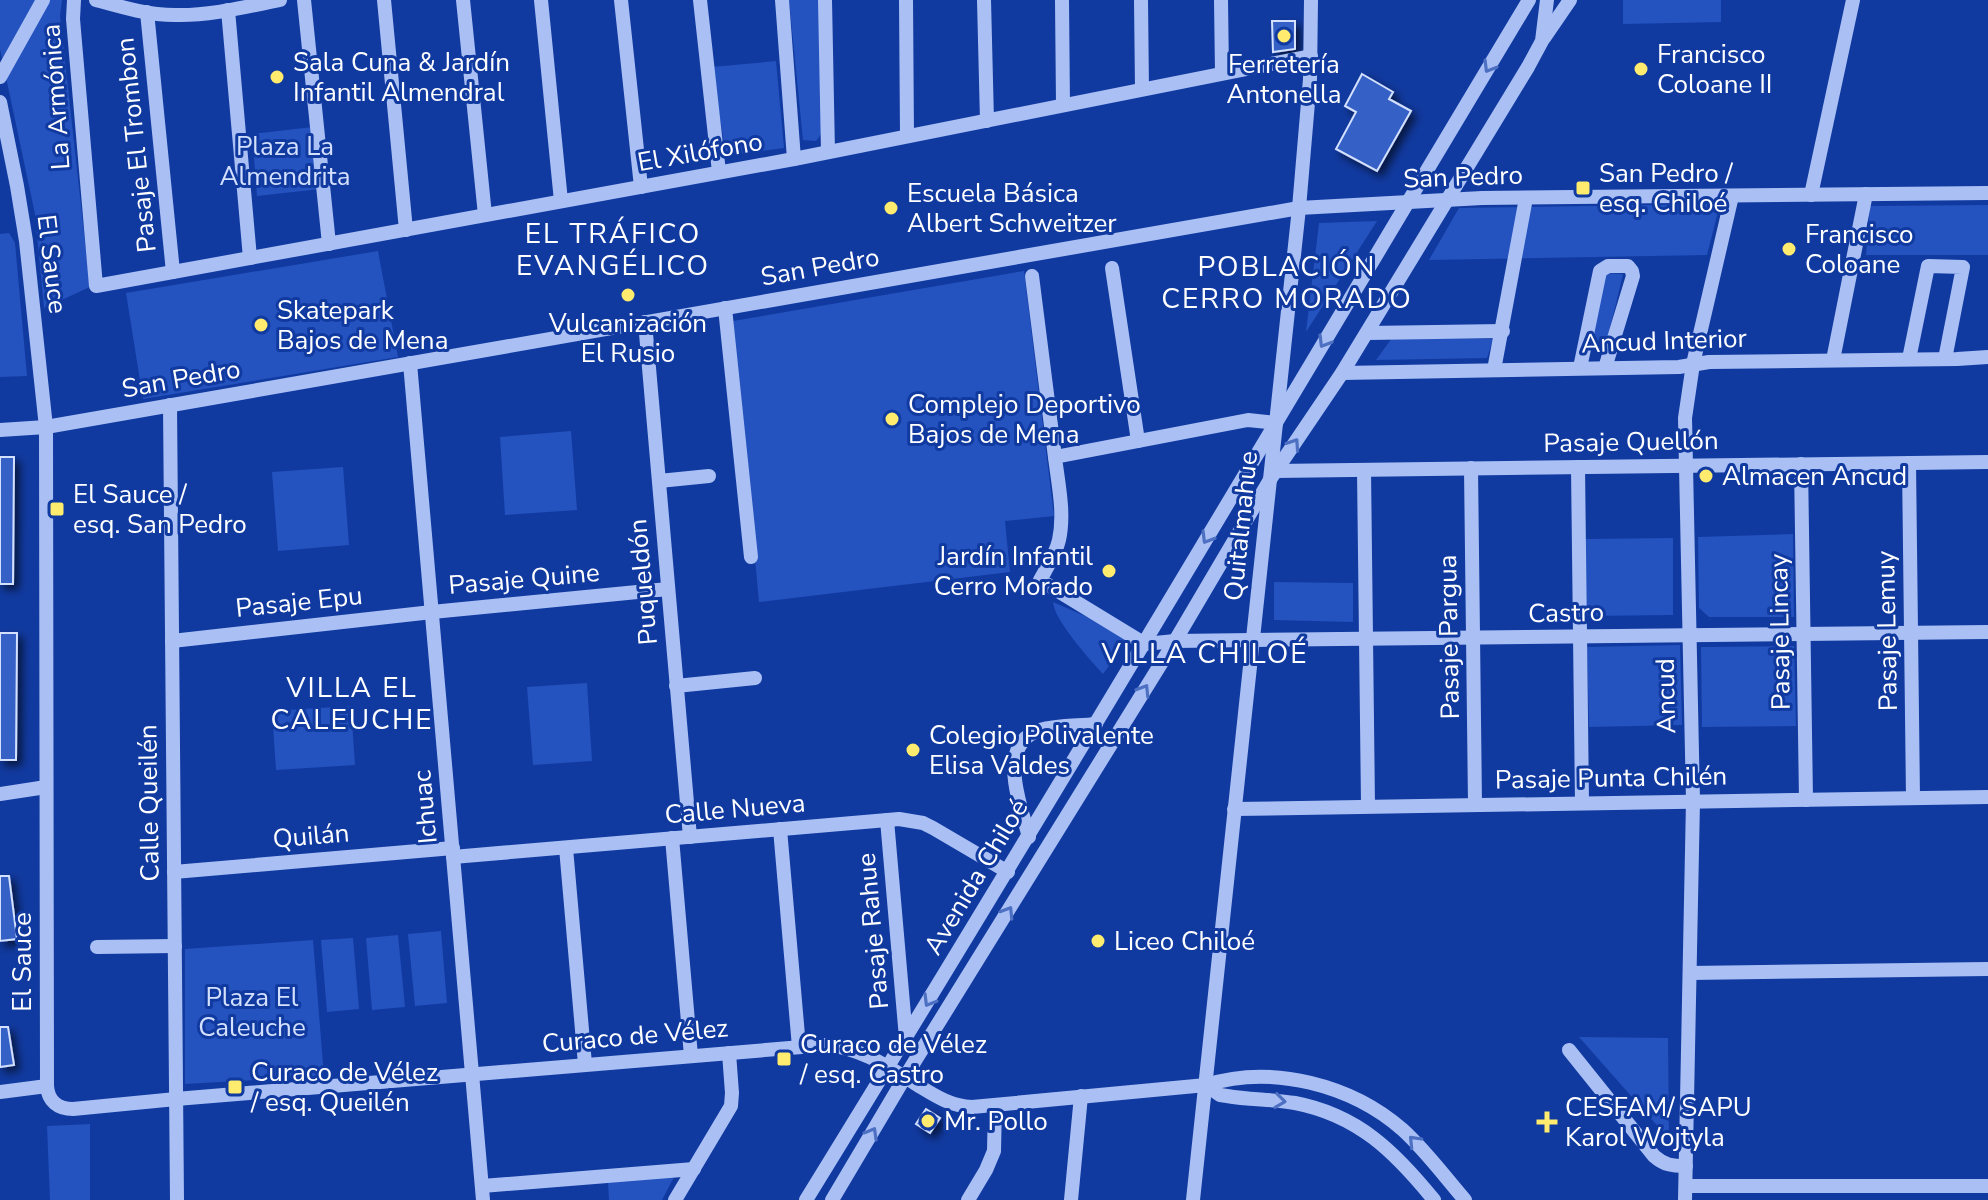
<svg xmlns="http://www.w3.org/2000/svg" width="1988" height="1200" font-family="'Nunito Sans',sans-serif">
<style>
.green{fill:#2452bf}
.building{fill:#3560c5;stroke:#d3e0fe;stroke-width:2;filter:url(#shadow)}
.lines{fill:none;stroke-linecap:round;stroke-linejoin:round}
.minor{stroke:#aac0f5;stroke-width:14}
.oneway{stroke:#4e70c2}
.poi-dot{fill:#ffeb6e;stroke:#113aa0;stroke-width:3}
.labels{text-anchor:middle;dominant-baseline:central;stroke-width:6;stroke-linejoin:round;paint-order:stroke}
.poi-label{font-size:26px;fill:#fff;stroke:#113aa0;text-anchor:start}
.street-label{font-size:26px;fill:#fff;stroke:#113aa0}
.park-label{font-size:26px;fill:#d3e0fe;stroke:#113aa0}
.neighbourhood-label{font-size:28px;letter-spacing:2px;fill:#fff;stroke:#113aa0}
</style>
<defs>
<filter id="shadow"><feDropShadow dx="5" dy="5" stdDeviation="4" flood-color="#0009"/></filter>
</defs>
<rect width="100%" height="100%" fill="#113aa0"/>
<g class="green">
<polygon points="0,0 62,0 60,16 90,287 44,308 35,214 0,49"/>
<polygon points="789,0 820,0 822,133 816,141 803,140"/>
<polygon points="1623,0 1721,0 1721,22 1623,24"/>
<polygon points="776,61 784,148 726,156 712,67"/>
<polygon points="313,127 320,189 257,196 252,134"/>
<polygon points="1720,204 1707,255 1429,260 1459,208"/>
<polygon points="1988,205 1988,255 1866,255 1870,206"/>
<polygon points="1377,221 1306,332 1319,223"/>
<polygon points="9,233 15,243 27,376 0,377 0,234"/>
<polygon points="378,251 398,357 143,399 126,293"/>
<polygon points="1024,271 1054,516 1005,521 1010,572 759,602 733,321"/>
<polygon points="1605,273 1623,274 1607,341 1590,340"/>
<polygon points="1392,338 1493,339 1487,358 1376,360"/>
<polygon points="571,431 577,510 505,515 500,437"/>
<polygon points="343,467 349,545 278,551 272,472"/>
<polygon points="1793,534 1794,617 1709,617 1699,608 1698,537"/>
<polygon points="1673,538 1673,615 1585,616 1584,539"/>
<polygon points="1274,582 1353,583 1353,622 1274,620"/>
<path d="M1053 602 1131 636 1103 674C1090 660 1054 620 1053 602Z"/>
<polygon points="1680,645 1682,725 1589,727 1587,647"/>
<polygon points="1794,646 1796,726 1702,727 1701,647"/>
<polygon points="587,683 592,761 533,765 527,687"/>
<polygon points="351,706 355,765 276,770 272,711"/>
<polygon points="441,931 447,1003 415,1006 408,934"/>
<polygon points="398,935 405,1007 372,1010 366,938"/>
<polygon points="353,938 359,1009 327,1012 321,940"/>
<polygon points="313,940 324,1076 185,1084 185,949"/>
<polygon points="1579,1037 1668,1038 1669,1139"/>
<polygon points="90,1124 90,1200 50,1200 47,1126"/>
<polygon points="674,1177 662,1200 609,1200 608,1181"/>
</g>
<g class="building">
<polygon points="1272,21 1295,21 1295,49 1273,52"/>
<polygon points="1362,74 1393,92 1389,99 1411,111 1377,171 1336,149 1356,112 1345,106"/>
<polygon points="0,457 14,457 13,584 0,584"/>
<polygon points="0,633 17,633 16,760 0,760"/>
<polygon points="0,876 9,876 17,939 0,941"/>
<polygon points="0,1027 8,1027 14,1065 0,1067"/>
<polygon points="926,1109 940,1118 930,1133 916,1124"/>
</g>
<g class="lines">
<g class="minor">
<polyline points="74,0 73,19 96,286 794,159 1311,56"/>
<path d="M96 0C121 7 148 15 175 15 210 16 245 7 280 0"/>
<polyline points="304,0 329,244"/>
<polyline points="384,0 406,230"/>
<polyline points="463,0 485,215"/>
<polyline points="541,0 561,201"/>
<polyline points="621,0 641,187"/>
<polyline points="700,0 719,172"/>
<polyline points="782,0 794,159"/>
<polyline points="825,0 828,152"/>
<polyline points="906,0 907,136"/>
<polyline points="984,0 987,121"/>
<polyline points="1062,0 1063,105"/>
<polyline points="1141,0 1142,89"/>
<polyline points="1221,0 1222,73"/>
<polyline points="228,10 250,258"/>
<polyline points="147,12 173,272"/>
<polyline points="1544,38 1570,0"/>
<polyline points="0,77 43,0"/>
<path d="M0 102 17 186 26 241 46 427 47 1086C48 1101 58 1109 73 1109L176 1099 826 1045C862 1048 890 1068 919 1086 937 1097 951 1106 972 1107L1206 1085C1272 1064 1352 1085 1403 1130 1426 1151 1445 1177 1465 1200"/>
<polyline points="1811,195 1853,0"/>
<polyline points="1112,268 1138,441"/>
<polyline points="1032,276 1055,457"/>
<polyline points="725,308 751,557"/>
<polyline points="645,322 690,837"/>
<polyline points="1367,333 1503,331"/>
<polyline points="1909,359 1928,266 1963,267 1945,359"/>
<polyline points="1833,360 1866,194"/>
<polyline points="410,363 483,1200"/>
<polyline points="1580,368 1600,271 1608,266 1628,266 1632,271 1633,276 1605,368"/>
<polyline points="1494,370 1526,198"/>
<polyline points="1342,373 1679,367 1709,362 1957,359 1988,357"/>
<polyline points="170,405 177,1200"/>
<path d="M1276 423 1248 420 1055 457C1058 483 1065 513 1059 540 1056 554 1047 567 1040 580L1145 644 1175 641 1253 640 1988 632"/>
<polyline points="0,430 46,427 1299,208 1482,198 1988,193"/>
<polyline points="1909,463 1913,798"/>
<polyline points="1801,464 1806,800"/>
<polyline points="1578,467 1582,803"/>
<polyline points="1471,468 1475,804"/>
<polyline points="1364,470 1368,805"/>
<polyline points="1275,471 1988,462"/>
<polyline points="659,481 709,476"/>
<polyline points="172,641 432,612 668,589"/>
<polyline points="676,686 755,678"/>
<polyline points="0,794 46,787"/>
<polyline points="1234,809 1988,797"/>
<polyline points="887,820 906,1038"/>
<polyline points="780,829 799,1047"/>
<path d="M1029 837C1021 806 995 744 1040 730 1057 725 1078 726 1096 724"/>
<polyline points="672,838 691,1056"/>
<polyline points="566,848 585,1064"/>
<polyline points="453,857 899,819 923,823 933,828 1008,872"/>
<polyline points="174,872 453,848"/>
<polyline points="97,947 175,946"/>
<polyline points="1690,973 1988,969"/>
<path d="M1569 1050 1654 1156C1664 1165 1672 1166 1686 1166"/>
<path d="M1206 1085 1220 1095 1227 1096C1249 1100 1272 1099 1295 1103 1358 1115 1395 1152 1434 1200"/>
<polyline points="0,1092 47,1086"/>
<polyline points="482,1186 694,1169"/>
<polyline points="1686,1186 1988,1186"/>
<polyline points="675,1200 731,1106 732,1093 729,1053"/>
<path d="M806 1200C1051 802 1289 400 1529 0"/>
<polyline points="832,1200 905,1077 1175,641 1271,478 1342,373 1528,67 1542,41 1547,0"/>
<polyline points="968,1200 986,1170 994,1151 995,1105"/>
<polyline points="1071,1200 1081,1096"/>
<polyline points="1193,1200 1299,208 1310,79 1311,0"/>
<polyline points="1685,1200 1693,801 1685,418 1693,364 1732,196"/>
</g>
</g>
<defs><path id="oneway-chevron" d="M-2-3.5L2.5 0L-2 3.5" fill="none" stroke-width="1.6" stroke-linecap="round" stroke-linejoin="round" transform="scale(2)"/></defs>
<g class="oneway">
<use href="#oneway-chevron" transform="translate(1489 67) rotate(121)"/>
<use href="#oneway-chevron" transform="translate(1324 342) rotate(121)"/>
<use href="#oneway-chevron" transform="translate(1294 444) rotate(-56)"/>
<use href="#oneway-chevron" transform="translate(1207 538) rotate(121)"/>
<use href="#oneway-chevron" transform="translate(1144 690) rotate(-58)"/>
<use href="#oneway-chevron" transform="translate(1008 912) rotate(-58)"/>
<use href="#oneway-chevron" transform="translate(929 1001) rotate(121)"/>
<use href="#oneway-chevron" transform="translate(1280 1101) rotate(7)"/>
<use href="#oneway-chevron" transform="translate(872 1133) rotate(-60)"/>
<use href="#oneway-chevron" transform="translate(1414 1141) rotate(-134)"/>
</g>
<g class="poi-dot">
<circle cx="1284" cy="36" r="8"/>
<circle cx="1641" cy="69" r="8"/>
<circle cx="277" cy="77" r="8"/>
<rect x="1575" y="180" width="16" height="16" rx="4"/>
<circle cx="891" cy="208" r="8"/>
<circle cx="1789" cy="249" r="8"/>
<circle cx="628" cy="295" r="8"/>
<circle cx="261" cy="325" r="8"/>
<circle cx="892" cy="419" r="8"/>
<circle cx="1706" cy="476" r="8"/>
<rect x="49" y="501" width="16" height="16" rx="4"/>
<circle cx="1109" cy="571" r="8"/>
<circle cx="913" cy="750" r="8"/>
<circle cx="1098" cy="941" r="8"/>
<rect x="776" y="1051" width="16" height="16" rx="4"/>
<rect x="227" y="1079" width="16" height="16" rx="4"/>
<circle cx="928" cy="1121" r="8"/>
<path d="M1543 1110h8v8h8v8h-8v8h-8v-8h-8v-8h8z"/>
</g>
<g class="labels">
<g class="poi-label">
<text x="1657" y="54">Francisco<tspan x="1657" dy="30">Coloane II</tspan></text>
<text x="293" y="62">Sala Cuna &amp; Jardín<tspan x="293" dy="30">Infantil Almendral</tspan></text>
<text x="1284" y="64" text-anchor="middle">Ferretería<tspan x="1284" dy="30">Antonella</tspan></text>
<text x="1599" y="173">San Pedro /<tspan x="1599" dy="30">esq. Chiloé</tspan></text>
<text x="907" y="193">Escuela Básica<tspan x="907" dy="30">Albert Schweitzer</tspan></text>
<text x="1805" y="234">Francisco<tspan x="1805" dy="30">Coloane</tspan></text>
<text x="277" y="310">Skatepark<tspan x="277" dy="30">Bajos de Mena</tspan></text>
<text x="628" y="323" text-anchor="middle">Vulcanización<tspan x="628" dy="30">El Rusio</tspan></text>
<text x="908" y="404">Complejo Deportivo<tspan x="908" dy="30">Bajos de Mena</tspan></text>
<text x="1722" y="476">Almacen Ancud</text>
<text x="73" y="494">El Sauce /<tspan x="73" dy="30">esq. San Pedro</tspan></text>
<text x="1093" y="556" text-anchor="end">Jardín Infantil<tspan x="1093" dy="30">Cerro Morado</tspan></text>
<text x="929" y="735">Colegio Polivalente<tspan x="929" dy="30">Elisa Valdes</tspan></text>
<text x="1114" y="941">Liceo Chiloé</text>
<text x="800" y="1044">Curaco de Vélez<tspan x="800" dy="30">/ esq. Castro</tspan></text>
<text x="251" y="1072">Curaco de Vélez<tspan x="251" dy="30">/ esq. Queilén</tspan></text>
<text x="1565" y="1107">CESFAM/ SAPU<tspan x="1565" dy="30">Karol Wojtyla</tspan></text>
<text x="944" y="1121">Mr. Pollo</text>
</g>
<g class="street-label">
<text transform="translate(56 97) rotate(-94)">La Armónica</text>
<text transform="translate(136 145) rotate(-96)">Pasaje El Trombon</text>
<text transform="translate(700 152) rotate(-10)">El Xilófono</text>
<text transform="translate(1463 177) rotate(-2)">San Pedro</text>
<text transform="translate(52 264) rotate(83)">El Sauce</text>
<text transform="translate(820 267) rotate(-10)">San Pedro</text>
<text transform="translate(1664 341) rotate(-2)">Ancud Interior</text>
<text transform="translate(181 379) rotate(-10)">San Pedro</text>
<text transform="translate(1631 442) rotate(-1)">Pasaje Quellón</text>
<text transform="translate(1241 526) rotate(-84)">Quitalmahue</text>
<text transform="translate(524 579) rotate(-5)">Pasaje Quine</text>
<text transform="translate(643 582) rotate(-95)">Puqueldón</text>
<text transform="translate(299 602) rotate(-6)">Pasaje Epu</text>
<text transform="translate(1566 613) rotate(-1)">Castro</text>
<text transform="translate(1887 631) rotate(-91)">Pasaje Lemuy</text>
<text transform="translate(1780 632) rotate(-91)">Pasaje Lincay</text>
<text transform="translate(1449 637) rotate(-91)">Pasaje Pargua</text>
<text transform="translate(1666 696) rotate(-91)">Ancud</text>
<text transform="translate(1611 778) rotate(-1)">Pasaje Punta Chilén</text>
<text transform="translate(149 803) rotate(-91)">Calle Queilén</text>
<text transform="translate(425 807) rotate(-95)">Ichuac</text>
<text transform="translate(735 809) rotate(-5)">Calle Nueva</text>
<text transform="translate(311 836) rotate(-5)">Quilán</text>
<text transform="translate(976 877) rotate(-59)">Avenida Chiloé</text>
<text transform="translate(873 931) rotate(-95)">Pasaje Rahue</text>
<text transform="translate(22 962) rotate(-90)">El Sauce</text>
<text transform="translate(635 1036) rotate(-5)">Curaco de Vélez</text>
</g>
<g class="park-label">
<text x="285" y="146">Plaza La<tspan x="285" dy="30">Almendrita</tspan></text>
<text x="252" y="997">Plaza El<tspan x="252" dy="30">Caleuche</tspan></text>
</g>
<g class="neighbourhood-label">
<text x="613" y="234">EL TRÁFICO<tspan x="613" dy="32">EVANGÉLICO</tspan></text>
<text x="1287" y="267">POBLACIÓN<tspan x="1287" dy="32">CERRO MORADO</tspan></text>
<text x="1205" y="654">VILLA CHILOÉ</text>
<text x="352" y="688">VILLA EL<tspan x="352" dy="32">CALEUCHE</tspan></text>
</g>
</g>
</svg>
